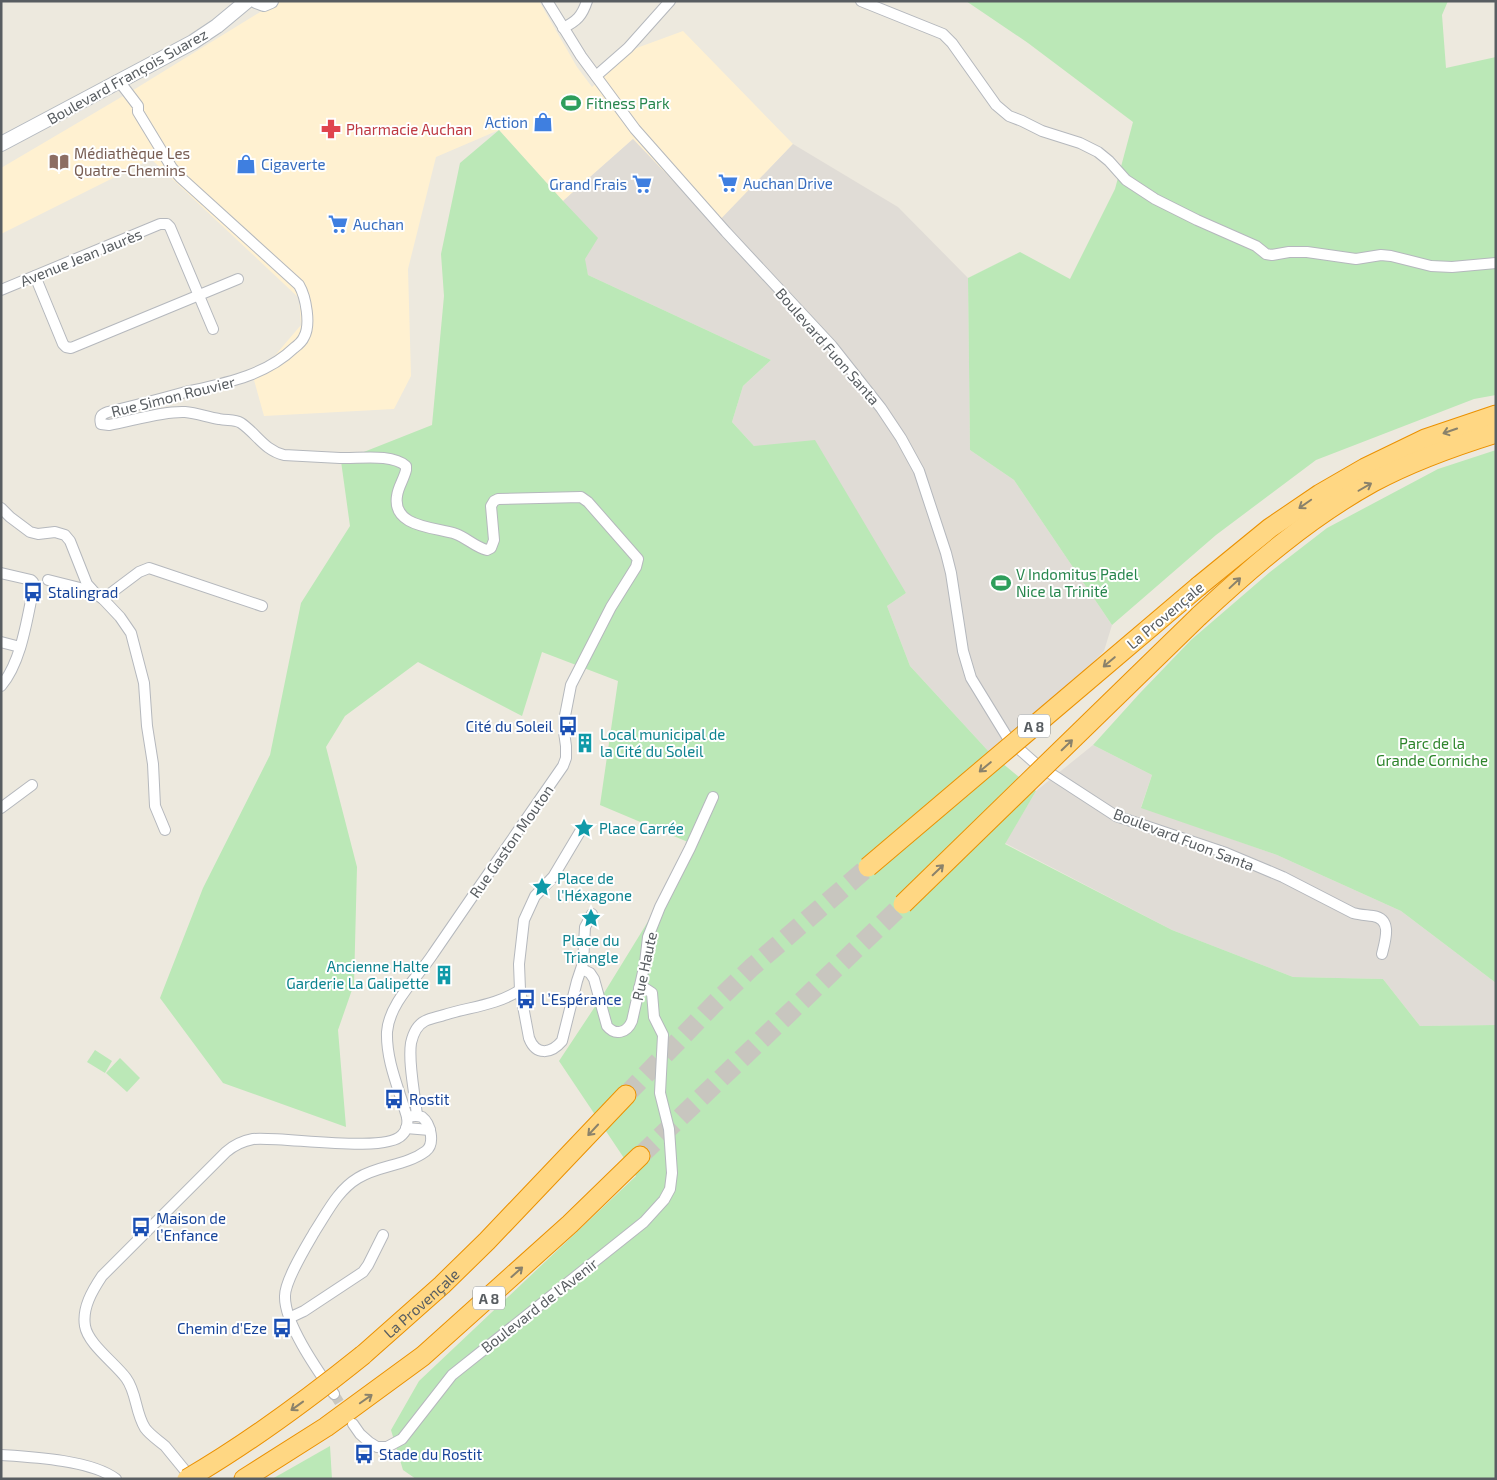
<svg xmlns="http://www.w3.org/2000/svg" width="1497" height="1480" font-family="'Exo 2',sans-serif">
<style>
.commercial{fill:#fff1d1}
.industrial{fill:#e0dcd6}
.green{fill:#bbe8b7}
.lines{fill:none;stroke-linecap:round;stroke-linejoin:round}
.street-tunnel{stroke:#c8c6bf;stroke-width:10;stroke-dasharray:10 5;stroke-linecap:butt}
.highway-tunnel{stroke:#c8c6bf;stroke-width:19;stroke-dasharray:19 9;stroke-linecap:butt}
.street-casing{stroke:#b5b8bd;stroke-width:12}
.secondary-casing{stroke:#b5bac0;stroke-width:16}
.highway-casing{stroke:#eb9100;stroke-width:21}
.street{stroke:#fff;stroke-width:10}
.secondary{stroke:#fff;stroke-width:14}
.highway{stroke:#ffd783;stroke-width:19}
.highway-bridge-casing{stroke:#eb9100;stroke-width:21;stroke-linecap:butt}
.highway-bridge{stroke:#ffd783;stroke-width:19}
.oneway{stroke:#8a826b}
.labels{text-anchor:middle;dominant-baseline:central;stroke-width:4;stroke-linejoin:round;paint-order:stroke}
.shield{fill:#fff;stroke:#8a8e90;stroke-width:1}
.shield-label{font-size:14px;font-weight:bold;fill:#585d61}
.street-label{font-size:15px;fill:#585d61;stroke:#fff}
.leisure-label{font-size:15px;fill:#27864d;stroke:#fff;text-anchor:start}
.shop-label{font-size:15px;fill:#366cbe;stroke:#fff;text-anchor:start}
.health-label{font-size:15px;fill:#be3a42;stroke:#fff;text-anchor:start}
.education-label{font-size:15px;fill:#785e54;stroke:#fff;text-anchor:start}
.transit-label{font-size:15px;fill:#164399;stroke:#fff;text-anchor:start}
.culture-label{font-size:15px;fill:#0d838f;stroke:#fff;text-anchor:start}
.park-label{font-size:15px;fill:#2e852c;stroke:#fff}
</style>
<rect width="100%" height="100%" fill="#ede9de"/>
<polygon class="commercial" points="278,1 539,1 577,67 592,87 634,49 683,31 793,144 715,226 633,139 563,201 499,130 436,157 408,269 411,376 394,409 264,416 254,380 301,325 299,298 151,159 1,234 1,168 135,89"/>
<g class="industrial">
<polygon points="633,139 715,225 793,144 898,207 968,278 970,450 1014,480 1112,625 1104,651 1054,702 990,753 910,666 887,606 906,593 754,446 732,422 743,386 771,360 588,275 584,259 563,201"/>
<polygon points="1093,745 1152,775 1141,807 1277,855 1401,911 1496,983 1496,1025 1420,1026 1383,979 1293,977 1172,930 1005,843 1036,791"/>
</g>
<g class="green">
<polygon points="966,1 1448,1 1442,15 1446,68 1496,57 1496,395 1474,399 1316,460 1216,535 1112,625 1014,480 970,450 968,278 1020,252 1070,279 1115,189 1133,122 1028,43"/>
<polygon points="499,130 563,201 598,238 585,259 588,275 771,360 743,386 732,422 754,446 815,440 906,593 887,606 910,666 990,753 1036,791 1005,844 1172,930 1293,977 1383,979 1420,1026 1496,1025 1496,1479 416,1479 403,1470 391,1430 419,1381 636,1176 559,1061 604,993 695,845 600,805 618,681 542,652 522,716 418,662 345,716 326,747 357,867 354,984 338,1030 346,1127 223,1083 160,998 203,888 270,755 301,603 350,526 341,461 432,425 444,296 441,254 460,163"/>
<polygon points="1496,450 1496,983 1401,911 1277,855 1141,808 1152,775 1093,745 1140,693 1191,640 1270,572 1327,528 1438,469"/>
<polygon points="95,1050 112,1061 105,1073 87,1062"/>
<polygon points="120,1058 140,1078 127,1092 106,1073"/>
<polygon points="330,1446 332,1479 272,1479"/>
</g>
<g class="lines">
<polyline class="street-tunnel" points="334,1394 348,1416"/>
<g class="highway-tunnel">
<polyline points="626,1095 714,1004 751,968 868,867"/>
<polyline points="640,1156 903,904"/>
</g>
<defs>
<g id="street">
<path d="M547 1 581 56 635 129 726 232 832 346 881 408 901 438 919 471 946 553 951 573 963 651 971 678 1009 740 1036 764 1116 816 1226 853 1283 877 1353 913C1360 915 1366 915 1373 916 1393 919 1385 941 1382 954"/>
<polyline points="861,1 943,34 952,43 996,105 1009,116 1022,121 1042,131 1080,143 1098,152 1109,161 1126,180 1155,199 1197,220 1256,246 1266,254 1272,255 1289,252 1307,252 1356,259 1381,255 1391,256 1431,266 1452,267 1496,263"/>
<path d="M563 28C577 21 582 16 587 1"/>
<polyline points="596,76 628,48 670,1"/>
<path d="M119 81 138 106V112L172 168 180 177 299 285C306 297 311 325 304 337 302 342 298 345 294 348 264 377 221 384 182 393 157 400 133 406 108 412 102 414 99 416 101 424L109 425C132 421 162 411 185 412 197 413 207 417 219 419 227 421 234 419 241 423 257 434 264 450 284 455 303 456 321 457 340 458 358 459 391 453 406 466V470C404 479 398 487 397 496 392 528 436 527 456 534 467 538 475 547 487 550L491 548 494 540 491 506 494 501 498 499 581 497 588 502 638 559 636 567 611 607 571 685 564 721V732L566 746V758L563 766C520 828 476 891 433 954 418 977 389 1003 387 1032 386 1061 399 1089 407 1117 408 1123 407 1130 402 1135 385 1154 282 1136 253 1139 242 1141 234 1145 226 1152L102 1276C92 1291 82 1308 85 1326 88 1344 115 1363 126 1378 137 1393 135 1412 145 1428 150 1435 158 1440 165 1446 174 1457 183 1468 192 1479"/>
<polyline points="35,276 63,344 66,347 71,348 238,279"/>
<polyline points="1,290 160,224 167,224 170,227 213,329"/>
<polyline points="1,508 10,517 30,532 38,534 55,532 65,535 70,541 87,584 96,594 103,599 120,617 131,633 144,683 147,726 153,764 155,806 165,830"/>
<path d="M1 573 31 580 33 582 34 586C27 618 22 661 1 686"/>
<polyline points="48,580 84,589 91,589"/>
<polyline points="103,599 139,572 149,568 262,606"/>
<polyline points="1,642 20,647"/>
<polyline points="1,808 32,785"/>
<path d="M581 830 553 877 535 896 524 920 519 964 520 990 529 1038C536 1056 551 1054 562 1041L577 981 583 963 585 927 592 914"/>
<path d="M582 969 590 973 594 979 607 1026C615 1036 627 1033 632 1021L645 963 648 937 660 907 690 848 713 797"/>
<path d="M417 1116C415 1094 408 1063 411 1043 413 1034 417 1025 425 1021 431 1018 438 1017 444 1015 470 1007 497 1005 520 990"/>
<polyline points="406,1128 430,1130"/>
<polyline points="289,1318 304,1311 363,1272 368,1265 383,1235"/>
<path d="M334 1394C318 1371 284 1323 285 1296 285 1280 307 1245 315 1231 328 1211 338 1190 358 1178 379 1165 406 1166 426 1151 435 1144 431 1124 422 1117 417 1115 412 1116 407 1117"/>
<polyline points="353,1424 360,1434 369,1442 377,1447 387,1447 402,1439 452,1375 644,1222 664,1200 670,1189 672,1173 669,1129 660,1093 663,1035 654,1017 652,993 646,989 639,988"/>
<path d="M1 1455C32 1457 91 1460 116 1479"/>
</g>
<g id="secondary">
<polyline points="256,1 264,4 271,1"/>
<polyline points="1,144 193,42 217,26 247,1"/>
</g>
<g id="highway">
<polyline points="1199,586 1270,528 1320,494 1365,468 1425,439 1496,415"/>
<path d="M1199 616C1253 566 1308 518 1373 482 1412 461 1454 446 1496 433"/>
<path id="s1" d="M363 1355 442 1285 487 1241 626 1095"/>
<polyline points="244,1479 326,1427 423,1356 570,1224 640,1156"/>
</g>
</defs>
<use href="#street" class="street-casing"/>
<use href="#secondary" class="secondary-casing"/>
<use href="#highway" class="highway-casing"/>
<use href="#street" class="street"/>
<use href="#secondary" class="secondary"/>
<use href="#highway" class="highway"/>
<defs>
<g id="highway-bridge">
<polyline points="868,867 1199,586"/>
<polyline points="903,904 1199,616"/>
<path d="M187 1479C249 1443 307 1400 363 1355"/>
</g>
</defs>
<use href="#highway-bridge" class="highway-bridge-casing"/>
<use href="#highway-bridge" class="highway-bridge"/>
</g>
<defs><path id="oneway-shaft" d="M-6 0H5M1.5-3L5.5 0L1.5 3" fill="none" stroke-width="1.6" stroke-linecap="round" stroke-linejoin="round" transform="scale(1.25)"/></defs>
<g class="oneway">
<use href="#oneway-shaft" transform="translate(1450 431) rotate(161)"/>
<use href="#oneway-shaft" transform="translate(1365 487) rotate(-30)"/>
<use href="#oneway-shaft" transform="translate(1305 504) rotate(145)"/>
<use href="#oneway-shaft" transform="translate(1235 583) rotate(-43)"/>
<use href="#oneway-shaft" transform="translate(1109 662) rotate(140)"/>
<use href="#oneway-shaft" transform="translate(1067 745) rotate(-44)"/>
<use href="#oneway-shaft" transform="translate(985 767) rotate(140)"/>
<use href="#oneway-shaft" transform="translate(938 870) rotate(-44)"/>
<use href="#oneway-shaft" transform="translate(593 1130) rotate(133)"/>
<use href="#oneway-shaft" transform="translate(517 1272) rotate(-42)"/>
<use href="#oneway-shaft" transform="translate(366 1399) rotate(-35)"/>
<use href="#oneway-shaft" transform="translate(297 1406) rotate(144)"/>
</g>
<defs>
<symbol id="stadium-bare" viewBox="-9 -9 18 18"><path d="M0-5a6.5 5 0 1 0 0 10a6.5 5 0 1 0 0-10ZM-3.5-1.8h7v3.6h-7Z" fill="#2e9e5b" stroke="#fff" stroke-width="2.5" paint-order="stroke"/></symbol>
<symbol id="shop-bare" viewBox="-9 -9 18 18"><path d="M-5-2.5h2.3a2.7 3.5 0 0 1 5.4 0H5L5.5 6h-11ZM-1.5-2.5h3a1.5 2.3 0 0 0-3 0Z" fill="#3f7fe0" stroke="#fff" stroke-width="2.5" paint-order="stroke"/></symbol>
<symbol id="pharmacy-bare" viewBox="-9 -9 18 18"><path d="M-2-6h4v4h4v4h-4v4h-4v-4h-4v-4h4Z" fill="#e0444e" stroke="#fff" stroke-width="2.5" paint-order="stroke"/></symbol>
<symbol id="library-bare" viewBox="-9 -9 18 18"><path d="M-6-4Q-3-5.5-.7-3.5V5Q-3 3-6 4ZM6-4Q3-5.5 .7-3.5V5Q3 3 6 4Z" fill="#8d6e63" stroke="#fff" stroke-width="2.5" paint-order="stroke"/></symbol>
<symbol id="supermarket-bare" viewBox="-9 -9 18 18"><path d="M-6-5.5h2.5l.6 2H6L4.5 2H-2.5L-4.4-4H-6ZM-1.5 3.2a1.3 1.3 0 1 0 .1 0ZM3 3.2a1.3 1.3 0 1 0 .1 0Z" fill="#3f7fe0" stroke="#fff" stroke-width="2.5" paint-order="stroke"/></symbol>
<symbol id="bus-bare" viewBox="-9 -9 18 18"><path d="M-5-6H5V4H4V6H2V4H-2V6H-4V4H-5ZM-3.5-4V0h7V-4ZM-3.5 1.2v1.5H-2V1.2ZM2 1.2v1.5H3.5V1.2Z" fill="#1a4fb4" stroke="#fff" stroke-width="2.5" paint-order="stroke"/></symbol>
<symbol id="building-bare" viewBox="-9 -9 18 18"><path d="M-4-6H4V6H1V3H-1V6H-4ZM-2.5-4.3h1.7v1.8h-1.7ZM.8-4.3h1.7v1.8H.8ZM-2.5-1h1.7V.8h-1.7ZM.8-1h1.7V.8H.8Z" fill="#0f9aa8" stroke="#fff" stroke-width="2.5" paint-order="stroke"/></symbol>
<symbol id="sight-bare" viewBox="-9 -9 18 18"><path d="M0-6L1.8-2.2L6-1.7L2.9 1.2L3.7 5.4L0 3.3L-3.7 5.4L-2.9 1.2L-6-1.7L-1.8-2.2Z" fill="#0f9aa8" stroke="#fff" stroke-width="2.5" paint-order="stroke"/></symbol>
</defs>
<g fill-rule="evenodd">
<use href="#stadium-bare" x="557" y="89" width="28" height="28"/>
<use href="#shop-bare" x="529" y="108" width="28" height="28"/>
<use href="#pharmacy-bare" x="317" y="115" width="28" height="28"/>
<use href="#library-bare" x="45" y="148" width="28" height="28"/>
<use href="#shop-bare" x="232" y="150" width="28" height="28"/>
<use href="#supermarket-bare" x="714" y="169" width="28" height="28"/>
<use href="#supermarket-bare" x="628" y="170" width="28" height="28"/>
<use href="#supermarket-bare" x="324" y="210" width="28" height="28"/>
<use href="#stadium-bare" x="987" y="569" width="28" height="28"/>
<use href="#bus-bare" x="19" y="578" width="28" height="28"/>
<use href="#bus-bare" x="554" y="712" width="28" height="28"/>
<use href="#building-bare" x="571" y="729" width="28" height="28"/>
<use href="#sight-bare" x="570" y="814" width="28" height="28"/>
<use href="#sight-bare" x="528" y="873" width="28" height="28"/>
<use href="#sight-bare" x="577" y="904" width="28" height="28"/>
<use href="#building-bare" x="430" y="961" width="28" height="28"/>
<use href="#bus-bare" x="512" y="985" width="28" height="28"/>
<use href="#bus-bare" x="380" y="1085" width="28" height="28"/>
<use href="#bus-bare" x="127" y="1213" width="28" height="28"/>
<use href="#bus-bare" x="268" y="1314" width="28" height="28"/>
<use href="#bus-bare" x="350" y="1440" width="28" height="28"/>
</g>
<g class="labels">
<g class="shield">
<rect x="1018" y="714.5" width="32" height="23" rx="4"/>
<rect x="473" y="1286.5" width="32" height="23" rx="4"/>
</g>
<g class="shield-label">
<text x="1034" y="726">A 8</text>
<text x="489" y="1298">A 8</text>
</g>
<g class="street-label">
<text transform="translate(127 76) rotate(-29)">Boulevard François Suarez</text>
<text transform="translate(81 257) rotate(-22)">Avenue Jean Jaurès</text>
<text transform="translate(828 346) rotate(49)">Boulevard Fuon Santa</text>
<text transform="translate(173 396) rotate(-14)">Rue Simon Rouvier</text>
<text transform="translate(1165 615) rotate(-40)">La Provençale</text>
<text transform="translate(1184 839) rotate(21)">Boulevard Fuon Santa</text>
<text transform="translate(511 841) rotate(-55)">Rue Gaston Mouton</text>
<text transform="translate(644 966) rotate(-78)">Rue Haute</text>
<text stroke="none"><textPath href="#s1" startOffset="78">La Provençale</textPath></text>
<text transform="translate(539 1305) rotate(-38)">Boulevard de l'Avenir</text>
</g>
<g class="leisure-label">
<text x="586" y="103">Fitness Park</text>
<text x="1016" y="574">V Indomitus Padel<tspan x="1016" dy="17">Nice la Trinité</tspan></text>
</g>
<g class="shop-label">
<text x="528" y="122" text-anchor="end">Action</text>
<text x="261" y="164">Cigaverte</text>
<text x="743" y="183">Auchan Drive</text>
<text x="627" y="184" text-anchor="end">Grand Frais</text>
<text x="353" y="224">Auchan</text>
</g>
<g class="health-label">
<text x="346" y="129">Pharmacie Auchan</text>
</g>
<g class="education-label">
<text x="74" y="153">Médiathèque Les<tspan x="74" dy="17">Quatre-Chemins</tspan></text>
</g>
<g class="transit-label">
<text x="48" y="592">Stalingrad</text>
<text x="553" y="726" text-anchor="end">Cité du Soleil</text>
<text x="541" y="999">L’Espérance</text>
<text x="409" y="1099">Rostit</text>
<text x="156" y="1218">Maison de<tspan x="156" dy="17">l’Enfance</tspan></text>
<text x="267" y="1328" text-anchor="end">Chemin d'Eze</text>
<text x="379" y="1454">Stade du Rostit</text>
</g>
<g class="culture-label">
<text x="600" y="734">Local municipal de<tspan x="600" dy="17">la Cité du Soleil</tspan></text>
<text x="599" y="828">Place Carrée</text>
<text x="557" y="878">Place de<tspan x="557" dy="17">l'Héxagone</tspan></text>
<text x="591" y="940" text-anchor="middle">Place du<tspan x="591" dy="17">Triangle</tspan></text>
<text x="429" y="966" text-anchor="end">Ancienne Halte<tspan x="429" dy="17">Garderie La Galipette</tspan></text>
</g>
<g class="park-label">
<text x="1432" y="743">Parc de la<tspan x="1432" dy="17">Grande Corniche</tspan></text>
</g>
</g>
<rect width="1497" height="1480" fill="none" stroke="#585d61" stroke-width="5"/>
</svg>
